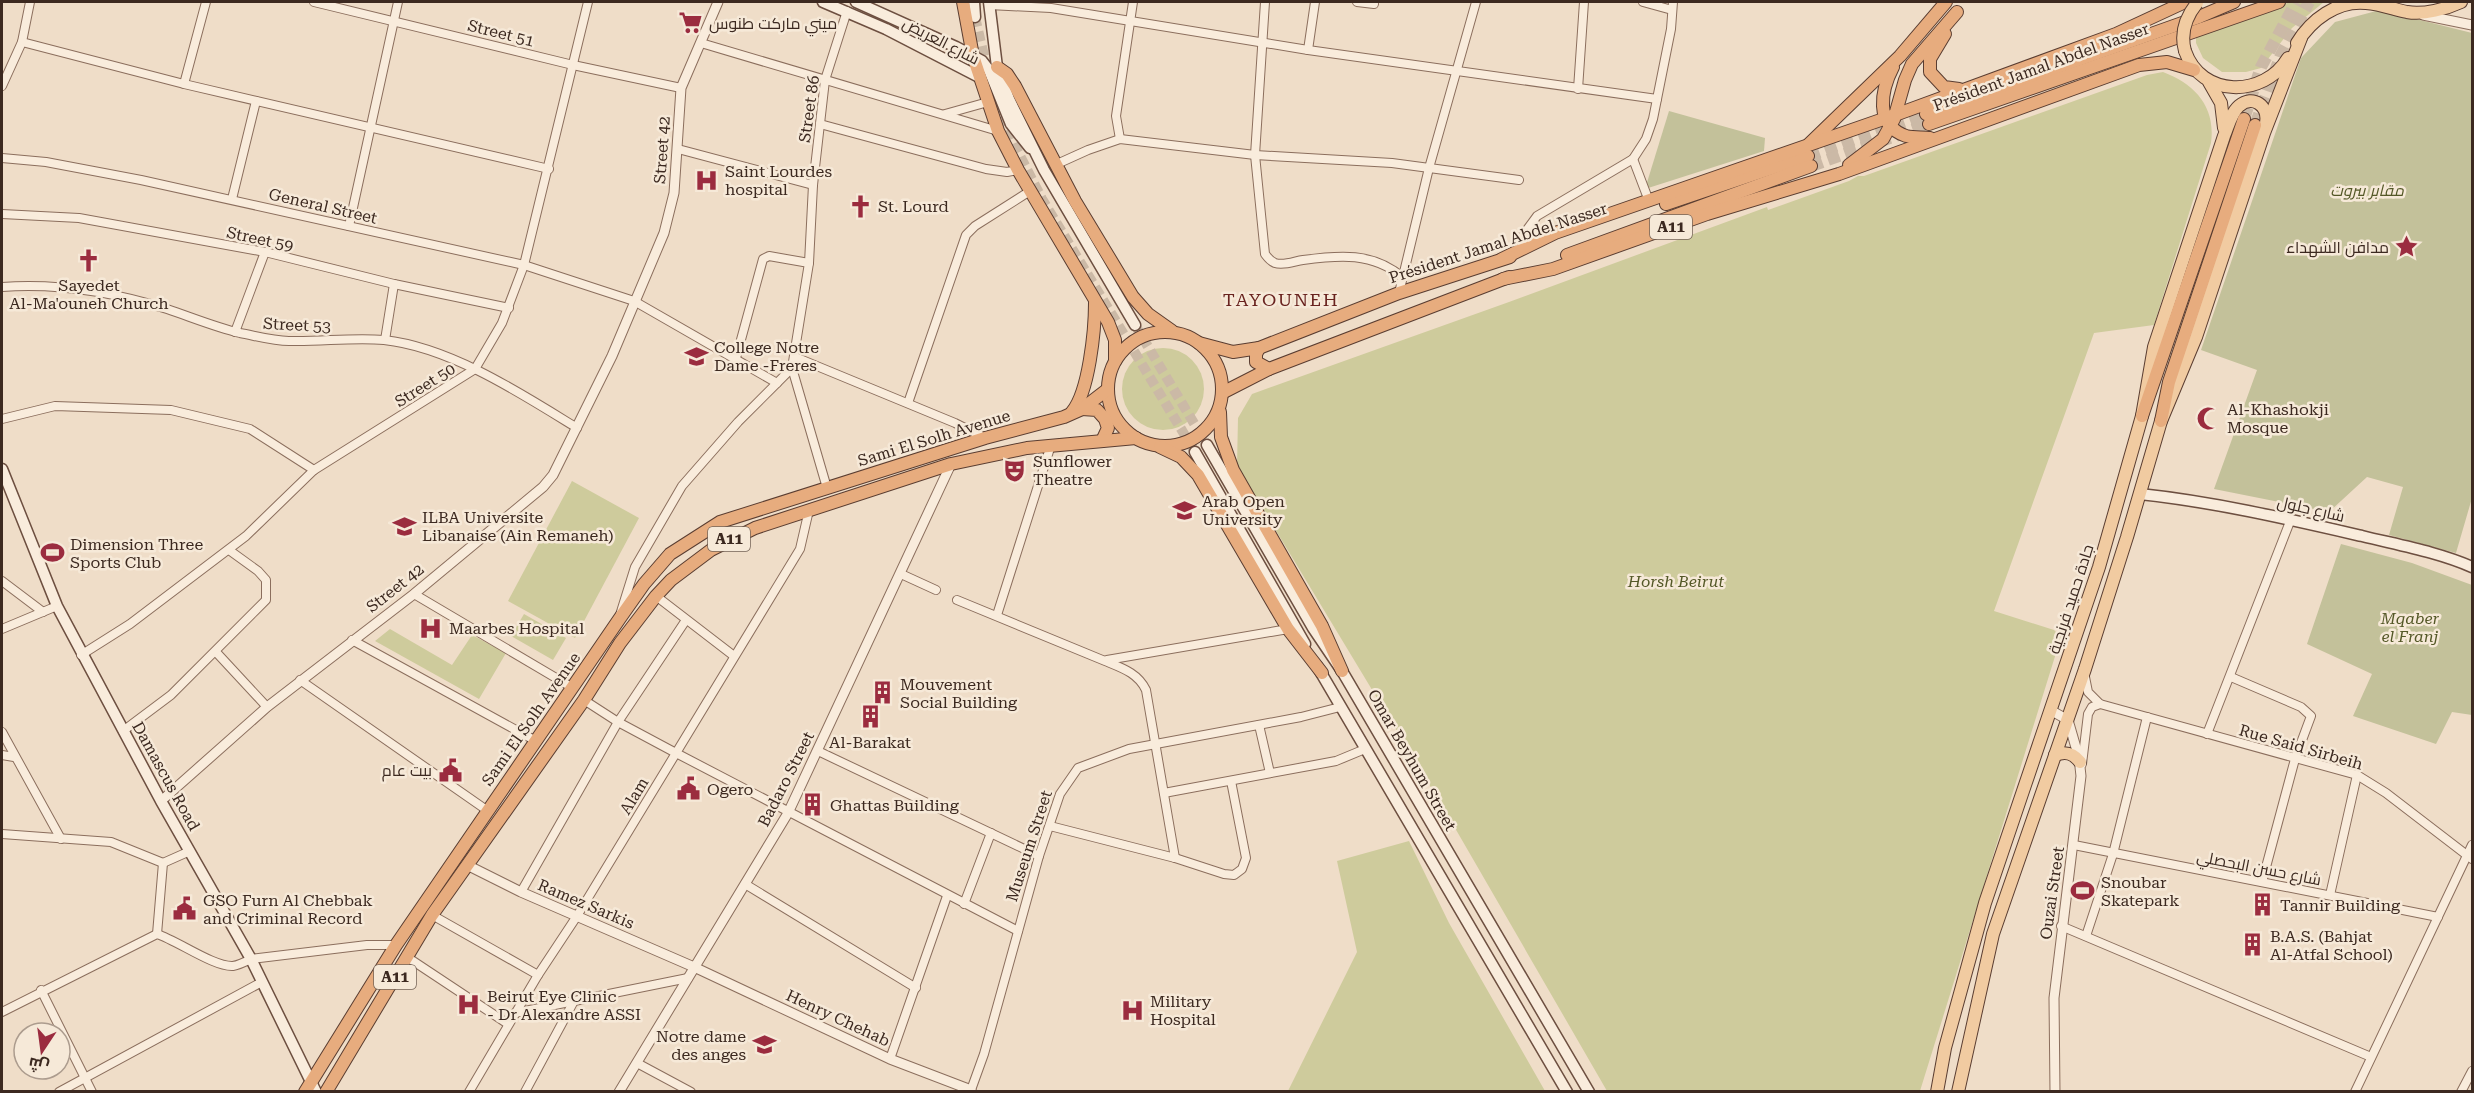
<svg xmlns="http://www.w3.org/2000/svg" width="2474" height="1093" font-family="'Roboto Serif',Cairo,serif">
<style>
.green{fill:#cecb9c}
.cemetery{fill:#c3c19a}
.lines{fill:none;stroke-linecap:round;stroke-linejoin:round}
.secondary-tunnel{stroke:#cbb9a6;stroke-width:10;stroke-dasharray:10 5;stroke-linecap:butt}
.trunk-tunnel{stroke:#cbb9a6;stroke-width:12;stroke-dasharray:12 6;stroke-linecap:butt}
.minor-casing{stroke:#8b6e5d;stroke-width:10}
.tertiary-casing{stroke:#8b6e5d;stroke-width:11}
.secondary-casing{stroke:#6d4f40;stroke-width:13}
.primary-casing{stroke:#5a3d31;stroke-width:14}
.trunk-casing{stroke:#5a3d31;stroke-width:14}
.minor{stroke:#f9ecdc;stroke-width:8}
.tertiary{stroke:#f9ecdc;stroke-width:9}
.secondary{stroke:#f9ecdc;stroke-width:10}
.primary{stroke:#f1cba1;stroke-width:12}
.trunk{stroke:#e7ac7e;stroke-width:12}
.primary-bridge-casing{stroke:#5a3d31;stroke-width:14;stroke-linecap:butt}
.primary-bridge{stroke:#f1cba1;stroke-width:12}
.labels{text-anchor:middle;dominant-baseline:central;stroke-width:5;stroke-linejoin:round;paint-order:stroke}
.shield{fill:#f6e9d8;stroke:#746357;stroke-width:1.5}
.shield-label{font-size:15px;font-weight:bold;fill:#3c2920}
.poi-label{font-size:16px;fill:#3c2920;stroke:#f6e9d8;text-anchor:start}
.street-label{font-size:16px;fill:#3c2920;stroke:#f6e9d8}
.park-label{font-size:16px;font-style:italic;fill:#545827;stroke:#f6e9d8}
.neighbourhood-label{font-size:18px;letter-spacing:1.5px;fill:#69231f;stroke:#f6e9d8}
</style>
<rect width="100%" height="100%" fill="#efddc8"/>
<g class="green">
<polygon points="2290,2 2324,2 2292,28 2261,68 2246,72 2222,72 2203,58 2196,43 2196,34"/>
<path d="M2163 72C2195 84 2216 107 2211 143L2154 325 2094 333 1994 611 2054 630 2061 637 1920 1091H1607L1444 809 1237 466 1238 418 1252 394 1509 302 1767 207 1768 210 1849 181 1858 176H1864L2147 75Z"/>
<circle cx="1163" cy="389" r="41"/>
<polygon points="572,481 639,518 575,638 508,601"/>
<polygon points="524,614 566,638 553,660 511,636"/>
<polygon points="390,629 452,665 472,635 506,653 479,699 375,641"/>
<polygon points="1409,841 1449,923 1545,1091 1288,1091 1357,952 1337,861"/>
</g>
<g class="cemetery">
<polygon points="2380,10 2472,33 2472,498 2456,553 2389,535 2403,487 2367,477 2329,512 2214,489 2257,370 2201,350 2301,58 2335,22"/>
<polygon points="1669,111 1765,138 1764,151 1645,189"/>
<polygon points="2341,544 2412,563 2472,585 2472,715 2452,712 2436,744 2353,716 2372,674 2307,644"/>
</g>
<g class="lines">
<g class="secondary-tunnel">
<polyline points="975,17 987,69"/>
<polyline points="1002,116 1014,144 1042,199 1195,452"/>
<polyline points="1135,325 1207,445"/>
</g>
<g class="trunk-tunnel">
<polyline points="2244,119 2261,67 2296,2"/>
<polyline points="2255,125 2281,55 2309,2"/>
<polyline points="1808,156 1926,114"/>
<polyline points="1811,166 1929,124"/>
</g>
<defs>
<g id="minor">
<polyline points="314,2 573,65 681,88"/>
<path d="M1265 2 1255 155 1265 254C1268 258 1270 261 1275 263 1284 266 1295 261 1303 260 1339 255 1373 252 1402 277"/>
<polyline points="1357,2 1374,4"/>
<polyline points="1643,2 1672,10"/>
<polyline points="989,5 1051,8 1308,50 1657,99"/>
<polyline points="22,42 184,84 549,169"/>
<polyline points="701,43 998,131"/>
<polyline points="1308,50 1315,2"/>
<polyline points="184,84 206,2"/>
<polyline points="2,86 22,42 30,2"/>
<polyline points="1578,89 1584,2"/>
<polyline points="945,114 988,102"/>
<polyline points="820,124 986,169 1007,172 1018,170"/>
<polyline points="1120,139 1116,116 1133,2"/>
<polyline points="678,149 813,185"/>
<polyline points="2,158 46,162 141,180 524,265 634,301 777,383"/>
<polyline points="1633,159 1649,201"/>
<polyline points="1057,164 1088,150 1120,139 1255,155 1392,163 1519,180"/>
<polyline points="232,199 256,101"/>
<polyline points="2,214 79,218 265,252 394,284 509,308"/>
<polyline points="349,226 398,2"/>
<polyline points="1522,248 1523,235 1537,216 1633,159 1646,139 1653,119 1671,29 1673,2"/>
<path d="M2 287C57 283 113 292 167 309 191 317 215 327 240 333 256 336 273 341 289 341 321 342 353 337 384 340 450 347 522 394 577 428"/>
<polyline points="1399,293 1429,168 1476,2"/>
<polyline points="235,332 265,252"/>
<polyline points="385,340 394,284"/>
<polyline points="795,357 955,423 985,438"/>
<polyline points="736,358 763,259 769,256 809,263"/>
<polyline points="792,368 827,488"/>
<polyline points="908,403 966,235 975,226 1030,191"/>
<polyline points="2,419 55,406 171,410 250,429 314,470"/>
<polyline points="901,574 936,590"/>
<polyline points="2,581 43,612"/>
<polyline points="414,594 573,688"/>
<polyline points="656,596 734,656"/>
<path d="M957 600 1105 661C1122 668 1138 673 1146 690L1175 858"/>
<polyline points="620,615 635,567 682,486 738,422 792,368 809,263 813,185 825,80 847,11"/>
<polyline points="997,615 1051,445"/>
<polyline points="2,629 57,606"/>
<polyline points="352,640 536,741"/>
<polyline points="216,652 267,707"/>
<polyline points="81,655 130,624 246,536 314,470 475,369 502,323 524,265 588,2"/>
<polyline points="1107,660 1288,629"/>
<polyline points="2085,677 2088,692 2100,704 2357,775 2386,793 2472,859"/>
<polyline points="2231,677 2301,707 2311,716 2295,759 2262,882"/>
<polyline points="300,680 488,811"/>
<polyline points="584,700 618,722 676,753 1018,931"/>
<polyline points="1259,725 1270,773"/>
<polyline points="123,731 171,695 266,600 266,580 258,571 229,550"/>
<polyline points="2,732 61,839"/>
<polyline points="2207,734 2291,519"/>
<polyline points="818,751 1039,856"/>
<polyline points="2,755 14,757"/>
<polyline points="2082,764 2088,714 2092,707 2100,704"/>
<polyline points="1164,793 1336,761 1365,749"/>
<polyline points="1050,826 1175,858 1224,874 1234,875 1242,869 1246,858 1231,781"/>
<polyline points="2,834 111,842 163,863"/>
<polyline points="2074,845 2438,917"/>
<polyline points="163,863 190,851"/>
<polyline points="745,884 916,988"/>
<polyline points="521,892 618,722 686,620"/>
<polyline points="2330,895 2357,775"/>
<polyline points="964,904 991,833"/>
<polyline points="432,915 538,975"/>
<polyline points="2061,926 2371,1057"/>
<polyline points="157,934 163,863"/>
<polyline points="2086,936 2113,854 2147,717"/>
<polyline points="407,957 508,1024"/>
<polyline points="41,990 92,1092"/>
<path d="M2 1012 157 934C178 941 214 967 233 966 239 965 245 962 251 959L367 945H396"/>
<polyline points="515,1013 688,978"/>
<polyline points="890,1059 947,896"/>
<polyline points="637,1063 691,1092"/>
<polyline points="971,1090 984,1054 1039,856 1060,794 1078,768 1129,749 1301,717 1340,707"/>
<polyline points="59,1092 260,983"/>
<polyline points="469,1092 538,975 577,916 800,549 809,510"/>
<polyline points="525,1092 574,1001"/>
<polyline points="2355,1092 2472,845"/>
<polyline points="2461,1092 2472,1071"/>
</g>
<g id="tertiary">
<polyline points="2423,15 2472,25"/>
<polyline points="2052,711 2068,720 2079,758 2081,776 2054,998 2055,1092"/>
<polyline points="161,801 267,707 414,594 543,487 553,475 612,356 664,233 674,193 681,88 718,2"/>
<polyline points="467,865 521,892 694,967 890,1059 971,1090 970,1092"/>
<polyline points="619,1092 788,813 951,464"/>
</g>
<g id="secondary">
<polyline points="823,2 886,29 981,78"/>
<polyline points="856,2 956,47 982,61 989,70 1011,124 1030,148"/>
<polyline points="974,2 975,17"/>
<polyline points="989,2 997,67 1009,99 1044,170 1135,325"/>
<polyline points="1207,445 1313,628 1342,671 1589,1092"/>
<polyline points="1195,452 1305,644"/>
<polyline points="2,469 57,606 161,801 251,959 316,1092"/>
<path d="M2140 494C2215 502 2288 519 2362 536 2398 545 2438 552 2472 567"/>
<polyline points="1317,666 1567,1092"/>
</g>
<g id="primary">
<path d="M2297 43C2311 20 2337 0 2366 3 2380 4 2393 9 2407 12 2424 15 2446 9 2461 2"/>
<path d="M2185 51C2201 98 2264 98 2288 58"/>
<polyline points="2209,82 2221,103 2224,128"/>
<path d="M2055 755C2066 751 2073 753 2080 762"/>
<path d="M1937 1092 1945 1048 1985 903 2099 567 2142 416 2154 347 2224 136C2228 127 2231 113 2239 106 2253 94 2269 106 2266 123"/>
<polyline points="1958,1092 1993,934 2085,669 2127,537 2161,421 2196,337 2264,133 2301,38"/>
</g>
<g id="trunk">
<polyline points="963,2 973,56 998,131 1018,170 1108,322 1115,340 1115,361"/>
<polyline points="1945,34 1930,59 1930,72 1944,87 1959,89"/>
<polyline points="997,67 1007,74 1015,86 1075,201 1133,297 1148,314 1172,331"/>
<path d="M1893 67C1881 90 1874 125 1906 136 1914 138 1923 137 1930 138"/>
<polyline points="1926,114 2199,17 2234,2"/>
<polyline points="1929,124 2279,2"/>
<polyline points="1809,144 1900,56 1946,2"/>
<polyline points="1849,165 1883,139 1894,119 1905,80 1912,64 1957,12"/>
<polyline points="1666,204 1808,156"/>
<polyline points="1567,255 1811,166"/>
<polyline points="1502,259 1555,233 1895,115 2116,34 2185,2"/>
<polyline points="1503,279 1553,269 1707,214 1839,174 2139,65 2167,62 2194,70"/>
<circle cx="1165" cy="389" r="57"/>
<polyline points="1199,343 1233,352 1259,348 1399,293 1510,257"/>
<polyline points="1259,348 1256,354 1256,362 1269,369"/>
<polyline points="1222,393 1269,369 1509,277"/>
<polyline points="1082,409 1097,410 1105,419 1108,428 1102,441"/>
<path d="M1072 412C1089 392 1095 330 1095 303"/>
<polyline points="1220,412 1221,437 1233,470 1322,626 1342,671"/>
<polyline points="2142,416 2244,119"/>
<polyline points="2161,421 2169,382 2255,125"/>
<polyline points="1160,447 1181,457 1198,475 1288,629 1322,673"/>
<polyline points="305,1092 396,945 620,618 644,584 670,554 720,522 985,438 1064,417 1082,409 1108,389"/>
<polyline points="326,1092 432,915 584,700 620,643 656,596 671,580 711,550 755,528 951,464 1027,448 1136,438"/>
</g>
</defs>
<use href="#minor" class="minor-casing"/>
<use href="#tertiary" class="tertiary-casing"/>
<use href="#secondary" class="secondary-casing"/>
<use href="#primary" class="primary-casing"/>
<use href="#trunk" class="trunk-casing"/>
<use href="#minor" class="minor"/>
<use href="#tertiary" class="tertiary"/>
<use href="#secondary" class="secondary"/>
<use href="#primary" class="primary"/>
<use href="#trunk" class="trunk"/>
<defs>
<path id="primary-bridge" d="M2185 51C2180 33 2185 18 2197 3"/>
</defs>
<use href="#primary-bridge" class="primary-bridge-casing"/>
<use href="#primary-bridge" class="primary-bridge"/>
</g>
<defs>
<symbol id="supermarket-bare" viewBox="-9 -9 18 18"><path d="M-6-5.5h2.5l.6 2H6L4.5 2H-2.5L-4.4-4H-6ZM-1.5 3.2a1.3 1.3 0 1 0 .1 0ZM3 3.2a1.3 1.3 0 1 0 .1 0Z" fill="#9b2c3f" stroke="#f6e9d8" stroke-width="2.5" paint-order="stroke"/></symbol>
<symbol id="hospital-bare" viewBox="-9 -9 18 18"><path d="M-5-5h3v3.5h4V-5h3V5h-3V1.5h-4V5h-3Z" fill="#9b2c3f" stroke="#f6e9d8" stroke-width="2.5" paint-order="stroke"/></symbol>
<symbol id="church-bare" viewBox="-9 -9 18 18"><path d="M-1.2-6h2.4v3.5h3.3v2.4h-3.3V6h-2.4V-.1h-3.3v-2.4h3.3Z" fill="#9b2c3f" stroke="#f6e9d8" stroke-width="2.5" paint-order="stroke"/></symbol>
<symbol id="sight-bare" viewBox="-9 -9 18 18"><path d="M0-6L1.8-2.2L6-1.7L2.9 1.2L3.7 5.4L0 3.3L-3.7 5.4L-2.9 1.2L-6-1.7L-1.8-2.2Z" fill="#9b2c3f" stroke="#f6e9d8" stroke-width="2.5" paint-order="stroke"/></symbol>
<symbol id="school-bare" viewBox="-9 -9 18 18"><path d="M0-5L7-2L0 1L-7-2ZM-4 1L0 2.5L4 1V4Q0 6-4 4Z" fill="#9b2c3f" stroke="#f6e9d8" stroke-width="2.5" paint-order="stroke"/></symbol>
<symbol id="mosque-bare" viewBox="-9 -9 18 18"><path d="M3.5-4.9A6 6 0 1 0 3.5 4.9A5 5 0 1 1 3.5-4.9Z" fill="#9b2c3f" stroke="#f6e9d8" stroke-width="2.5" paint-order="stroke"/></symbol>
<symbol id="theatre-bare" viewBox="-9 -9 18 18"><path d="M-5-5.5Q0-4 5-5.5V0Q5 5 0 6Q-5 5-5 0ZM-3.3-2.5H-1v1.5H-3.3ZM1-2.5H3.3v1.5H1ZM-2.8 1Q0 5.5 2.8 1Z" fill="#9b2c3f" stroke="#f6e9d8" stroke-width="2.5" paint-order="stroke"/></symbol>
<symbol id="university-bare" viewBox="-9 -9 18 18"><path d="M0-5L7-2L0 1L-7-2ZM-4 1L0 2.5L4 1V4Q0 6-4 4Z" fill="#9b2c3f" stroke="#f6e9d8" stroke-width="2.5" paint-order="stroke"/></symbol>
<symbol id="stadium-bare" viewBox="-9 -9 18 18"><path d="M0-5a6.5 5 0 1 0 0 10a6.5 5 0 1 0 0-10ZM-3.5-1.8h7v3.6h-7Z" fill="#9b2c3f" stroke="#f6e9d8" stroke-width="2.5" paint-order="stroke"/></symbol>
<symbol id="building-bare" viewBox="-9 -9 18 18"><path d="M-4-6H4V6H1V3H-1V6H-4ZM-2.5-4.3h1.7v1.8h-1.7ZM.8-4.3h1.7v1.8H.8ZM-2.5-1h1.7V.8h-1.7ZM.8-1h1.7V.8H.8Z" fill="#9b2c3f" stroke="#f6e9d8" stroke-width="2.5" paint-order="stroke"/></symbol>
<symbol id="civic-bare" viewBox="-9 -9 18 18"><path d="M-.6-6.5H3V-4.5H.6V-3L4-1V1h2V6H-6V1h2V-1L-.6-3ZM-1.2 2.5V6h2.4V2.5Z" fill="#9b2c3f" stroke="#f6e9d8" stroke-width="2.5" paint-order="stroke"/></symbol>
</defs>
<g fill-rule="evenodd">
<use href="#supermarket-bare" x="674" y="6" width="33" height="33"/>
<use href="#hospital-bare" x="690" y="164" width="33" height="33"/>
<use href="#church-bare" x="844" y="190" width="33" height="33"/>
<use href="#sight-bare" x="2390" y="230" width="33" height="33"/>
<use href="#church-bare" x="72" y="244" width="33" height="33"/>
<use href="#school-bare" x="680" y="340" width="33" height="33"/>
<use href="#mosque-bare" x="2192" y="402" width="33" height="33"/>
<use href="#theatre-bare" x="998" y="454" width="33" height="33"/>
<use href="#university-bare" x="1168" y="494" width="33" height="33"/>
<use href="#university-bare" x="388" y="510" width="33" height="33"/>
<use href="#stadium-bare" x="36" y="536" width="33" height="33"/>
<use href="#hospital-bare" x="414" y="612" width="33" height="33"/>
<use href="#building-bare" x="866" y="676" width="33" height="33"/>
<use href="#building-bare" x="854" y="700" width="33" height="33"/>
<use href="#civic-bare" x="434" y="754" width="33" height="33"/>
<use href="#civic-bare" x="672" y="772" width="33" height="33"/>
<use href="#building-bare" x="796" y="788" width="33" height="33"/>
<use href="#stadium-bare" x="2066" y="874" width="33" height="33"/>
<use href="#building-bare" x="2246" y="888" width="33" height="33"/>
<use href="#civic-bare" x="168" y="892" width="33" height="33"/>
<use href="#building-bare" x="2236" y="928" width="33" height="33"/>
<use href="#hospital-bare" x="452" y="988" width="33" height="33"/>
<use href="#hospital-bare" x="1116" y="994" width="33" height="33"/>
<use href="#school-bare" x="748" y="1028" width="33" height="33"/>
</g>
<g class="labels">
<g class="shield">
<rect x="1650" y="215" width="42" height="24" rx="4.5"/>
<rect x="708" y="527" width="42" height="24" rx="4.5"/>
<rect x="374" y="965" width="42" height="24" rx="4.5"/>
</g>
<g class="shield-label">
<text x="1671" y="227">A11</text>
<text x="729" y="539">A11</text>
<text x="395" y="977">A11</text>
</g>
<g class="poi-label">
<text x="709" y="23">ميني ماركت طنوس</text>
<text x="725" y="171">Saint Lourdes<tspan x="725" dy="18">hospital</tspan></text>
<text x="878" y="206">St. Lourd</text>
<text x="2389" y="247" text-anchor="end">مدافن الشهداء</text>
<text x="89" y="285" text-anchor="middle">Sayedet<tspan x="89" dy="18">Al-Ma'ouneh Church</tspan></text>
<text x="714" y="347">College Notre<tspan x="714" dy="18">Dame -Freres</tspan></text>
<text x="2227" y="409">Al-Khashokji<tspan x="2227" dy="18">Mosque</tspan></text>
<text x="1033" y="461">Sunflower<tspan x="1033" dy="18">Theatre</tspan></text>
<text x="1202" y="501">Arab Open<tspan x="1202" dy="18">University</tspan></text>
<text x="422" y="517">ILBA Universite<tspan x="422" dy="18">Libanaise (Ain Remaneh)</tspan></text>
<text x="70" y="544">Dimension Three<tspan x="70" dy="18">Sports Club</tspan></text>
<text x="449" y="628">Maarbes Hospital</text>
<text x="900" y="684">Mouvement<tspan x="900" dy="18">Social Building</tspan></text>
<text x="870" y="742" text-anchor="middle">Al-Barakat</text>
<text x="432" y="770" text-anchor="end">بيت عام</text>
<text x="707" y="789">Ogero</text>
<text x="830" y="805">Ghattas Building</text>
<text x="2101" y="882">Snoubar<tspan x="2101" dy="18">Skatepark</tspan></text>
<text x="203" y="900">GSO Furn Al Chebbak<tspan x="203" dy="18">and Criminal Record</tspan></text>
<text x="2280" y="905">Tannir Building</text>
<text x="2270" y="936">B.A.S. (Bahjat<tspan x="2270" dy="18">Al-Atfal School)</tspan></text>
<text x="487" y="996">Beirut Eye Clinic<tspan x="487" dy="18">- Dr Alexandre ASSI</tspan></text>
<text x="1150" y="1001">Military<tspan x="1150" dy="18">Hospital</tspan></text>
<text x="746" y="1036" text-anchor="end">Notre dame<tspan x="746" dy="18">des anges</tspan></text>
</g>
<g class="street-label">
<text transform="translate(501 33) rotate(14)">Street 51</text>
<text transform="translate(941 41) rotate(27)">شارع العريض</text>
<text transform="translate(2041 67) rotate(-20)">Président Jamal Abdel Nasser</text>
<text transform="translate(809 109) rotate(-82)">Street 86</text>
<text transform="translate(662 150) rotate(-86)">Street 42</text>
<text transform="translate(323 206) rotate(13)">General Street</text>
<text transform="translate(260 239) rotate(12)">Street 59</text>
<text transform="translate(1498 243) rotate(-18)">Président Jamal Abdel Nasser</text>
<text transform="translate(297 325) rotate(3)">Street 53</text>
<text transform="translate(425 385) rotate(-32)">Street 50</text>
<text transform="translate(934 438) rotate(-17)">Sami El Solh Avenue</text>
<text transform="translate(2311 509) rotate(13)">شارع جلول</text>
<text transform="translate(395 588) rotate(-38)">Street 42</text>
<text transform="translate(2071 599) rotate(-72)">جادة حميد فرنجية</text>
<text transform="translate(531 719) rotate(-55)">Sami El Solh Avenue</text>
<text transform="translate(2301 747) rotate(16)">Rue Said Sirbeih</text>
<text transform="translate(1412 760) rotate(60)">Omar Beyhum Street</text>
<text transform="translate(166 776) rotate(61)">Damascus Road</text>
<text transform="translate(786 779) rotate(-63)">Badaro Street</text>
<text transform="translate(634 796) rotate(-59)">Alam</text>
<text transform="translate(1029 846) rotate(-72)">Museum Street</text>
<text transform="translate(2259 868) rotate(11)">شارع حسن البحصلي</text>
<text transform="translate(2052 893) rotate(-82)">Ouzai Street</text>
<text transform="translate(586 904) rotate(23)">Ramez Sarkis</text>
<text transform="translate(838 1018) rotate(25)">Henry Chehab</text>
</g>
<g class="park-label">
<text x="2367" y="190">مقابر بيروت</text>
<text x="1676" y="581">Horsh Beirut</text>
<text x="2410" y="618">Mqaber<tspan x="2410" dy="18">el Franj</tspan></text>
</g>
<g class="neighbourhood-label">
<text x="1281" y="299">TAYOUNEH</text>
</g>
</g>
<rect width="2474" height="1093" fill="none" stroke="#3c2920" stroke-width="6"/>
<g transform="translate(42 1051) rotate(193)"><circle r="28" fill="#f6e9d8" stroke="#ac9c8e" stroke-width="1.5"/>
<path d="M0-4.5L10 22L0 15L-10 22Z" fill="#9b2c3f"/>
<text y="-9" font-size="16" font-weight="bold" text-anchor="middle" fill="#3c2920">ش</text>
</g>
</svg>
